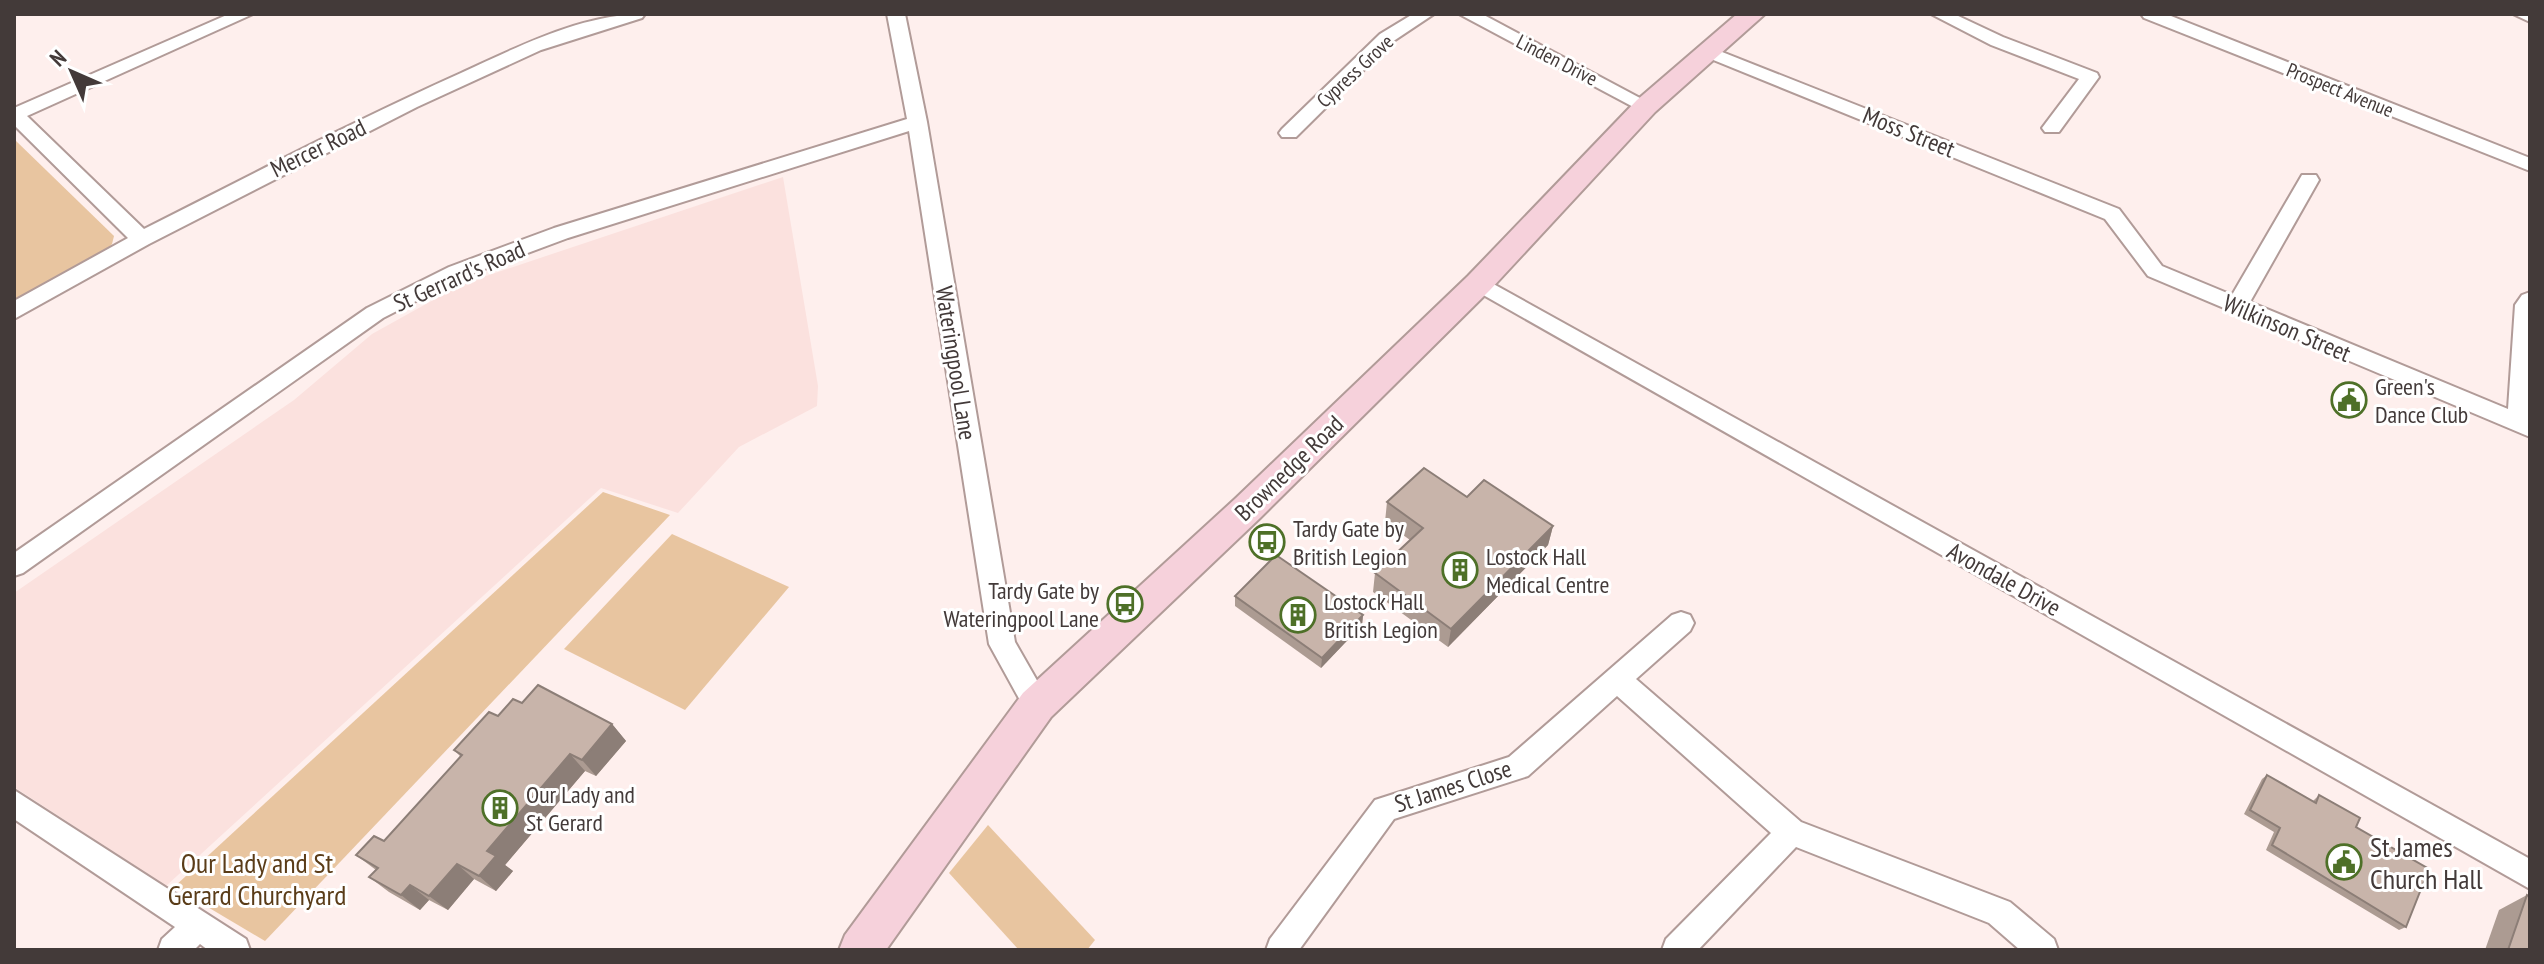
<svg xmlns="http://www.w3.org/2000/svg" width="2544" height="964" font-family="'PT Sans Narrow',sans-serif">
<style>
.built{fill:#fbe1de}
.green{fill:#e8c5a0}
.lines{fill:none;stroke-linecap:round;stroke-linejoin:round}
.minor-casing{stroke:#b19b98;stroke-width:4}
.secondary-casing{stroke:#b19b98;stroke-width:4}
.minor{fill:#fff;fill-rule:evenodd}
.secondary{fill:#f6d1db;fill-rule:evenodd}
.wall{fill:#ac9b92}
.shaded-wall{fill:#8c7e77}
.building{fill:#c8b4aa;stroke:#8c7e77;stroke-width:2}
.labels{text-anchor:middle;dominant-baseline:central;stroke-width:6;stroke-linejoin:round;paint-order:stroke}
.far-street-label{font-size:20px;fill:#433a39;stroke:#fff}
.street-label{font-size:24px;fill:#433a39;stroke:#fff}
.poi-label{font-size:24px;fill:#433a39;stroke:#fff;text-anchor:start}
.near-poi-label{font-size:28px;fill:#433a39;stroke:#fff;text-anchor:start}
.near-park-label{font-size:28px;fill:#5a3c18;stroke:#fff}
</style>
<rect width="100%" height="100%" fill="#feefed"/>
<polygon class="built" points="783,177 818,386 817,406 739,447 678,513 601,488 166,886 14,787 14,593 294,400 372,334 453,289 453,287"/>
<g class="green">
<polygon points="14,139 114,236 112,244 103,254 14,303"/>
<polygon points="603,492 670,515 265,941 174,887"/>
<polygon points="672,534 789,587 685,710 564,649"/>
<polygon points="988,825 1095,940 1087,950 1019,950 949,873"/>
</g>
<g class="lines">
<defs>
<g id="minor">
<path d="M229 14H253L27 116 144 229C249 176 354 121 461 73 518 47 581 14 645 14L642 18 541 50 417 107 149 244 14 319V301L128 238 14 125V108Z"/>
<polygon points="887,14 905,14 927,122 1015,642 1051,705 1047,713 1037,717 1027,713 989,644 909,131 568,238 463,277 383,318 23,573 14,576 14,553 367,308 449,267 554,228 907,119"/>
<polygon points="1413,14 1434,14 1392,42 1296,137 1282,137 1279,133 1282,129 1380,34"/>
<polygon points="1459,14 1482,14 1655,106 1653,110 1639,110"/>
<polygon points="1931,14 1954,14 2003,37 2097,73 2099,77 2059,132 2045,132 2042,128 2079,79 1991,45"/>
<polygon points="2141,14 2166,14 2530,158 2530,171 2144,18"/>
<polygon points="2513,14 2530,14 2530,22"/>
<polygon points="1707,46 2119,209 2162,266 2232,295 2302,175 2316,175 2319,180 2250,302 2508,409 2515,305 2522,295 2530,292 2530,437 2148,276 2105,219 1701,55 1698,51 1701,47"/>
<polygon points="1479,276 2530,859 2530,889 1471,288 1468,283 1471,278"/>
<polygon points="1681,612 1690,615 1694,623 1690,631 1636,679 1801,822 2010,902 2054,939 2058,950 2020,950 1989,923 1796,847 1698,950 1662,950 1666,939 1771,833 1617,696 1528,776 1394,819 1299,950 1266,950 1270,939 1375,800 1509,757 1672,615"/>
<polygon points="14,790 246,939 250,950 208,950 200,944 194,950 158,950 162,939 175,927 14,819"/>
</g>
<polygon id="secondary" points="1737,14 1765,14 1655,112 1490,290 1260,518 1051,717 886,950 839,950 845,935 1023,693 1236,498 1468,276 1637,100"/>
</defs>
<use href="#minor" class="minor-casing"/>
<use href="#secondary" class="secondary-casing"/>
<use href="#minor" class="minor"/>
<use href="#secondary" class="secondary"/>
</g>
<g class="wall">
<polygon points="1467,497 1553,526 1548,545 1448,647 1373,592 1375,573 1410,540 1385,522 1387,502"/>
<polygon points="1235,596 1363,615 1362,625 1321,668 1235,606"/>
<polygon points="522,703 612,724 626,741 596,776 585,771 505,865 513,871 496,891 474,879 448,910 429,900 420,910 389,892 369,877 376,870 356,855 384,841 461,757 454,750 498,716"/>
<polygon points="2267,775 2313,801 2319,795 2356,827 2406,927 2399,930 2266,850 2274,832 2244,814 2262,779"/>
<polygon points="2527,895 2530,950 2485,950 2499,910"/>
</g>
<g class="shaded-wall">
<polygon points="1553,526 1548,545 1448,647 1451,629"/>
<polygon points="1363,615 1362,625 1321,668 1322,658"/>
<polygon points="612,724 626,741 596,776 582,760"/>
<polygon points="570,754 585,771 505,865 513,871 496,891 479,876 487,851"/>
<polygon points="457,864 474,879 448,910 429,896"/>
<polygon points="410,885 429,900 420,910 401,895"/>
</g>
<g class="building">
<polygon points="1424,468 1467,497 1484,480 1553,526 1451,629 1375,573 1423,528 1387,502"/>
<polygon points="1276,555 1363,615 1322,658 1235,596"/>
<polygon points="538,685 612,724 582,760 570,754 487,851 496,856 479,876 457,864 429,896 410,885 401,895 369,877 378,868 356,855 374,836 384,841 462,755 454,750 489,712 498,716 513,699 522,703"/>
<polygon points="2267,775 2316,803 2319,795 2360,818 2356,827 2429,869 2406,927 2272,845 2280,828 2250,810"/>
<polygon points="2527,895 2530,897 2530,950 2508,950"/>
</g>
<defs>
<symbol id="civic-ring" viewBox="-11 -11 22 22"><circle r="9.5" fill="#fff" stroke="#4e7028" stroke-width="1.5"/><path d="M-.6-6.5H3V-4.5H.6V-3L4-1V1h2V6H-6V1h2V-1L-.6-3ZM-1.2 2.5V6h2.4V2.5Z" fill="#4e7028"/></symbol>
<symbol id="bus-ring" viewBox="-11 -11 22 22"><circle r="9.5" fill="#fff" stroke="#4e7028" stroke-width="1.5"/><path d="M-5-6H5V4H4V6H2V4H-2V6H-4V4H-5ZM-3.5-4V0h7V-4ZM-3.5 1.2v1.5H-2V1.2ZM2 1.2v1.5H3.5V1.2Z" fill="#4e7028"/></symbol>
<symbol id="building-ring" viewBox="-11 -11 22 22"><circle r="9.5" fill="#fff" stroke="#4e7028" stroke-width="1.5"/><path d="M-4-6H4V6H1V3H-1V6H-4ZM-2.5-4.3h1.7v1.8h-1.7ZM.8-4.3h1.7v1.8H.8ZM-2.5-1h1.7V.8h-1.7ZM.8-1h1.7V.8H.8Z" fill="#4e7028"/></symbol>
</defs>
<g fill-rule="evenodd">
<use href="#civic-ring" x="2329" y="380" width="40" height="40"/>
<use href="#bus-ring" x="1247" y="522" width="40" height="40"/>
<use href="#building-ring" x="1440" y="550" width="40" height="40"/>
<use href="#bus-ring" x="1105" y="584" width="40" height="40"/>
<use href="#building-ring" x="1278" y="595" width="40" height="40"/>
<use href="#building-ring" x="480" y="788" width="40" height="40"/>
<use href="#civic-ring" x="2324" y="842" width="40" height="40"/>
</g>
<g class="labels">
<g class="far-street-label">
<text transform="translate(1557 60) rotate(27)">Linden Drive</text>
<text transform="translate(1355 71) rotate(-43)">Cypress Grove</text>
<text transform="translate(2340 90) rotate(22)">Prospect Avenue</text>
</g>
<g class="street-label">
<text transform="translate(1909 132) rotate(22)">Moss Street</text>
<text transform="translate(318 148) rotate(-26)">Mercer Road</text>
<text transform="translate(459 276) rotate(-24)">St Gerrard's Road</text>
<text transform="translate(2287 328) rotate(23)">Wilkinson Street</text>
<text transform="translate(956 363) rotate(81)">Wateringpool Lane</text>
<text transform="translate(1289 468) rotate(-44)">Brownedge Road</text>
<text transform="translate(2004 579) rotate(29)">Avondale Drive</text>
<text transform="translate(1453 786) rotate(-18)">St James Close</text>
</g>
<g class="poi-label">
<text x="2375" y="386">Green's<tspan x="2375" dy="28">Dance Club</tspan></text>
<text x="1293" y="528">Tardy Gate by<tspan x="1293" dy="28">British Legion</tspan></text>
<text x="1486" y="556">Lostock Hall<tspan x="1486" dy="28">Medical Centre</tspan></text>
<text x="1099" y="590" text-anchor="end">Tardy Gate by<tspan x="1099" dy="28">Wateringpool Lane</tspan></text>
<text x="1324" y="601">Lostock Hall<tspan x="1324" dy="28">British Legion</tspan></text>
<text x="526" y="794">Our Lady and<tspan x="526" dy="28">St Gerard</tspan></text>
</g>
<g class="near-poi-label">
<text x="2370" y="846">St James<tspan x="2370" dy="32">Church Hall</tspan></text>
</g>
<g class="near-park-label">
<text x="257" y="862">Our Lady and St<tspan x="257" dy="32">Gerard Churchyard</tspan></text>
</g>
</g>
<rect width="2544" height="964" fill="none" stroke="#433a39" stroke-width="32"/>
<g transform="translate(72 72) rotate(315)" stroke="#ffffff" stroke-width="6" paint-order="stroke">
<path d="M0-6L14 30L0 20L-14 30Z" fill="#433a39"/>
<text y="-12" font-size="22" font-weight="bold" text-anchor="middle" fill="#433a39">N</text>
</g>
</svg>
